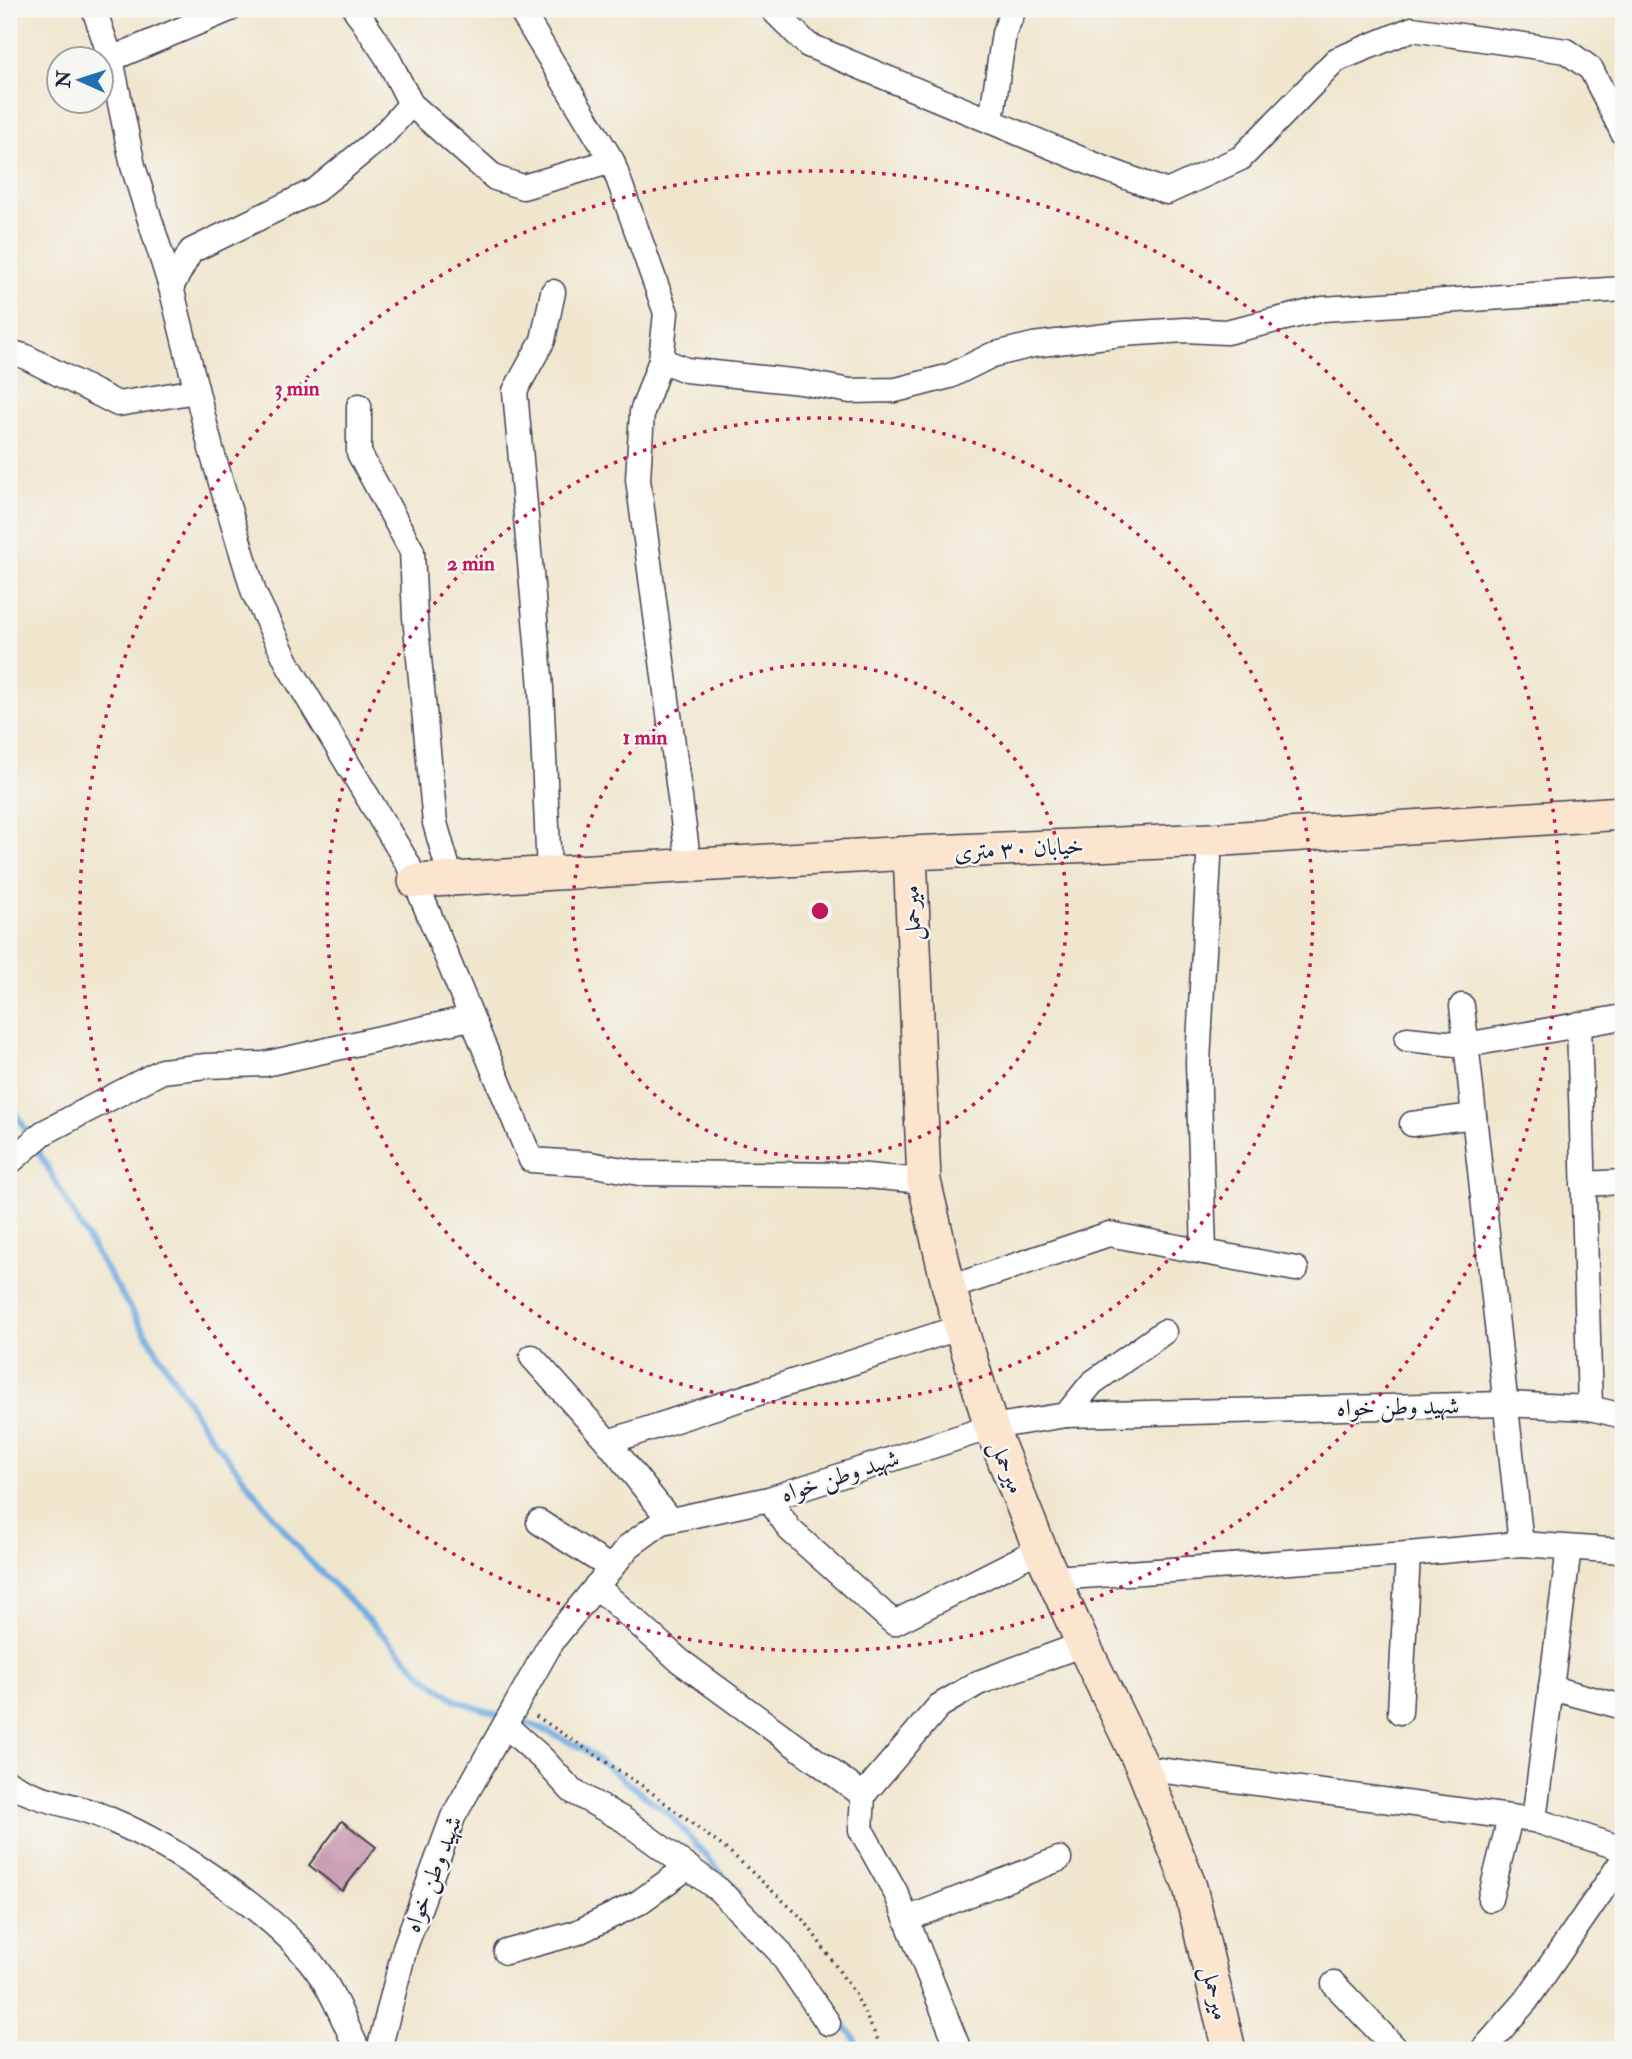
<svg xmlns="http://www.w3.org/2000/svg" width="1632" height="2059" font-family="'IM FELL Double Pica',Amiri,serif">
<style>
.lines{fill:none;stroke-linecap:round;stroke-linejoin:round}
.stream{stroke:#6eabe0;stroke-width:6}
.building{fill:#c89ab0}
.street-casing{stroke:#413f51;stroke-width:27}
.secondary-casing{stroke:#413f51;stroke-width:36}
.path{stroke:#413f51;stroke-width:3.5;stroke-dasharray:2 5;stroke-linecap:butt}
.street{stroke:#fff;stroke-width:24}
.secondary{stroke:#fce5cf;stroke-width:33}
.ring{fill:none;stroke:#c2185b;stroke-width:3.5;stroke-dasharray:3.5 7}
.labels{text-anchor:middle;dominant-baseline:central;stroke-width:5;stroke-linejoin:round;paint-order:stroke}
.street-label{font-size:24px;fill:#22223b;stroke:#f6f6f2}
.centre{fill:#c2185b;stroke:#f6f6f2;stroke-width:3.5}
.ring-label{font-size:21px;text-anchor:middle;font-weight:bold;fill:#c2185b;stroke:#f6f6f2;stroke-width:5;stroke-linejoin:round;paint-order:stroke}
</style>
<rect width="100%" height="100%" fill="#f6f6f2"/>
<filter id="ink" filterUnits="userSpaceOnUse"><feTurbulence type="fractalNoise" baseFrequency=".0143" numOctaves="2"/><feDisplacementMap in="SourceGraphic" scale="14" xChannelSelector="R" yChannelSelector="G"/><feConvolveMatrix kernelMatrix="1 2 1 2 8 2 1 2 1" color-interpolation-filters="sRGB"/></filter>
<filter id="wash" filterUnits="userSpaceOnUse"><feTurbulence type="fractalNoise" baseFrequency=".00686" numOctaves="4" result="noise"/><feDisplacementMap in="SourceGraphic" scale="28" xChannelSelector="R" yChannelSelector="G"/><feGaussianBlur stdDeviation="1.57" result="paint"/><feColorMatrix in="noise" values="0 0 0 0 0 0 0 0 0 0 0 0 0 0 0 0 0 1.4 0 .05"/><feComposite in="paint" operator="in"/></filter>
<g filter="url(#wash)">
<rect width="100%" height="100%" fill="#f0e6ce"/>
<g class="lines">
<g class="stream">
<polyline points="9,1100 30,1138"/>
<polyline points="36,1147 91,1245 203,1426 303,1554 424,1676 457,1701 502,1716"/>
<polyline points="516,1720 538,1727 584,1749 671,1816 739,1893"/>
<polyline points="835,2013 854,2038 859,2050"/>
</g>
</g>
<g id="blocks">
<polygon class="building" points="342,1821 376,1847 342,1891 309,1865"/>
</g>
</g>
<g filter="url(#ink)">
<use href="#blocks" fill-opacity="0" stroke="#413f51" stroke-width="2"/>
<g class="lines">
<defs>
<g id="street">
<polyline points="94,9 111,59 133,166 171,287 211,449 254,593 290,668 408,864 531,1160 590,1164 639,1173 855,1175 924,1181"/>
<polyline points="355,9 387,57 411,104 495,178 523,187 612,161"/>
<polyline points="520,9 612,161 666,313 661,360 642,412 638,479 689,866"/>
<polyline points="772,9 808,45 1100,167 1167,192 1241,158 1336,60 1412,29 1566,51 1591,69 1623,133"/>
<polyline points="111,59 230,9"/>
<polyline points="991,121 1004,33 1014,9"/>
<polyline points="171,287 191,251 316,190 383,135 411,104"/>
<polyline points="9,352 24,356 118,404 196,391"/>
<polyline points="661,360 686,370 801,382 850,391 896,390 950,376 992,355 1033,345 1122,334 1185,330 1226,332 1323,309 1623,289"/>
<polyline points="359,406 359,453 412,551 415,617 435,823 451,879"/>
<polyline points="1210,840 1198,1062 1204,1252 1296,1269"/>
<polyline points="549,873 541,688 515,391 543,340 553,292"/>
<polyline points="1462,1006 1521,1544"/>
<polyline points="1579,1024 1590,1408"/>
<polyline points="1407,1039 1466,1045 1623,1017"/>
<polyline points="1412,1124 1474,1116"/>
<polyline points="9,1163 43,1133 162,1071 206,1066 265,1064 470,1018"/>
<polyline points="1583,1184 1623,1182"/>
<polyline points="949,1288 1109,1234 1204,1252"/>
<polyline points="532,1357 608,1442 670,1520"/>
<polyline points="1066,1415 1092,1383 1164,1332"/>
<polyline points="608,1442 961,1327"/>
<polyline points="769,1499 790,1530 894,1623 1040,1549"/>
<polyline points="539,1522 611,1568"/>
<polyline points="1053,1578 1408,1554 1521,1544 1623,1551"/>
<polyline points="596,1586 680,1661 863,1795 939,1706 978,1683 1083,1644"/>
<polyline points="1551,1688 1623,1707"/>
<polyline points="1400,1712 1408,1554"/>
<polyline points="505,1725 542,1758 572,1791 624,1820 719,1890 779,1951 828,2023"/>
<polyline points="1143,1768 1534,1820 1623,1849"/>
<path d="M9 1783C39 1802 76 1804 109 1819 173 1846 275 1913 316 1969 334 1993 345 2024 358 2050"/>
<polyline points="863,1795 861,1830 896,1893 959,2050"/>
<polyline points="1534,1820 1569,1548"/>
<polyline points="1490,1899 1510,1818"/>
<polyline points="907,1919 1059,1859"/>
<polyline points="506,1952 576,1933 638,1903 688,1867"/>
<polyline points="1334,1984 1397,2050"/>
<polyline points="379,2050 405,1947 453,1817 552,1641 629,1546 662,1522 769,1499 991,1427 1066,1415 1505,1404 1590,1408 1623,1416"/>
<polyline points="1483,2050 1526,2001 1623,1860"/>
</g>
<g id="secondary">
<polyline points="910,853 924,1181 949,1288 991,1427 1040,1549 1083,1644 1143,1768 1190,1887 1229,2050"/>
<polyline points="415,881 910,853 1210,840 1623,813"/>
</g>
</defs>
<use href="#street" class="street-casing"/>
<use href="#secondary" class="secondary-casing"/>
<polyline class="path" points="536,1716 644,1787 731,1853 804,1920 855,1994 883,2050"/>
<use href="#street" class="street"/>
<use href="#secondary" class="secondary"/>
</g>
</g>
<g class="ring">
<circle cx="820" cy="911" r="247"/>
<circle cx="820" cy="911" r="493"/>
<circle cx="820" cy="911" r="740"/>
</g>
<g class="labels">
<g class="street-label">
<text transform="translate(1019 849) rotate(-3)">خیابان ۳۰ متری</text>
<text transform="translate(912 913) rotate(-92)">میرحمل</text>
<text transform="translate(1398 1407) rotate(-1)">شهید وطن خواه</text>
<text transform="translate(1007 1467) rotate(68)">میرحمل</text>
<text transform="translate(840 1476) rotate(-18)">شهید وطن خواه</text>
<text transform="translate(433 1874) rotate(-69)">شهید وطن خواه</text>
<text transform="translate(1215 1993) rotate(77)">میرحمل</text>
</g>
</g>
<circle cx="820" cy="911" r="10" class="centre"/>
<g class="ring-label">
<text x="297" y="395">3 min</text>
<text x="471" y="570">2 min</text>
<text x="645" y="744">1 min</text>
</g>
<rect width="1632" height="2059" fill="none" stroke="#f6f6f2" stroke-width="35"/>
<g transform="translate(80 80) rotate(273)"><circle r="33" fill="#f6f6f2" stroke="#a1a1a9" stroke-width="2"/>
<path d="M0-5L12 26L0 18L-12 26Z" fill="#1f6fb2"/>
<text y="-10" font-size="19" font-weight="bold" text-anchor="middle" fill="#22223b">N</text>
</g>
</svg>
